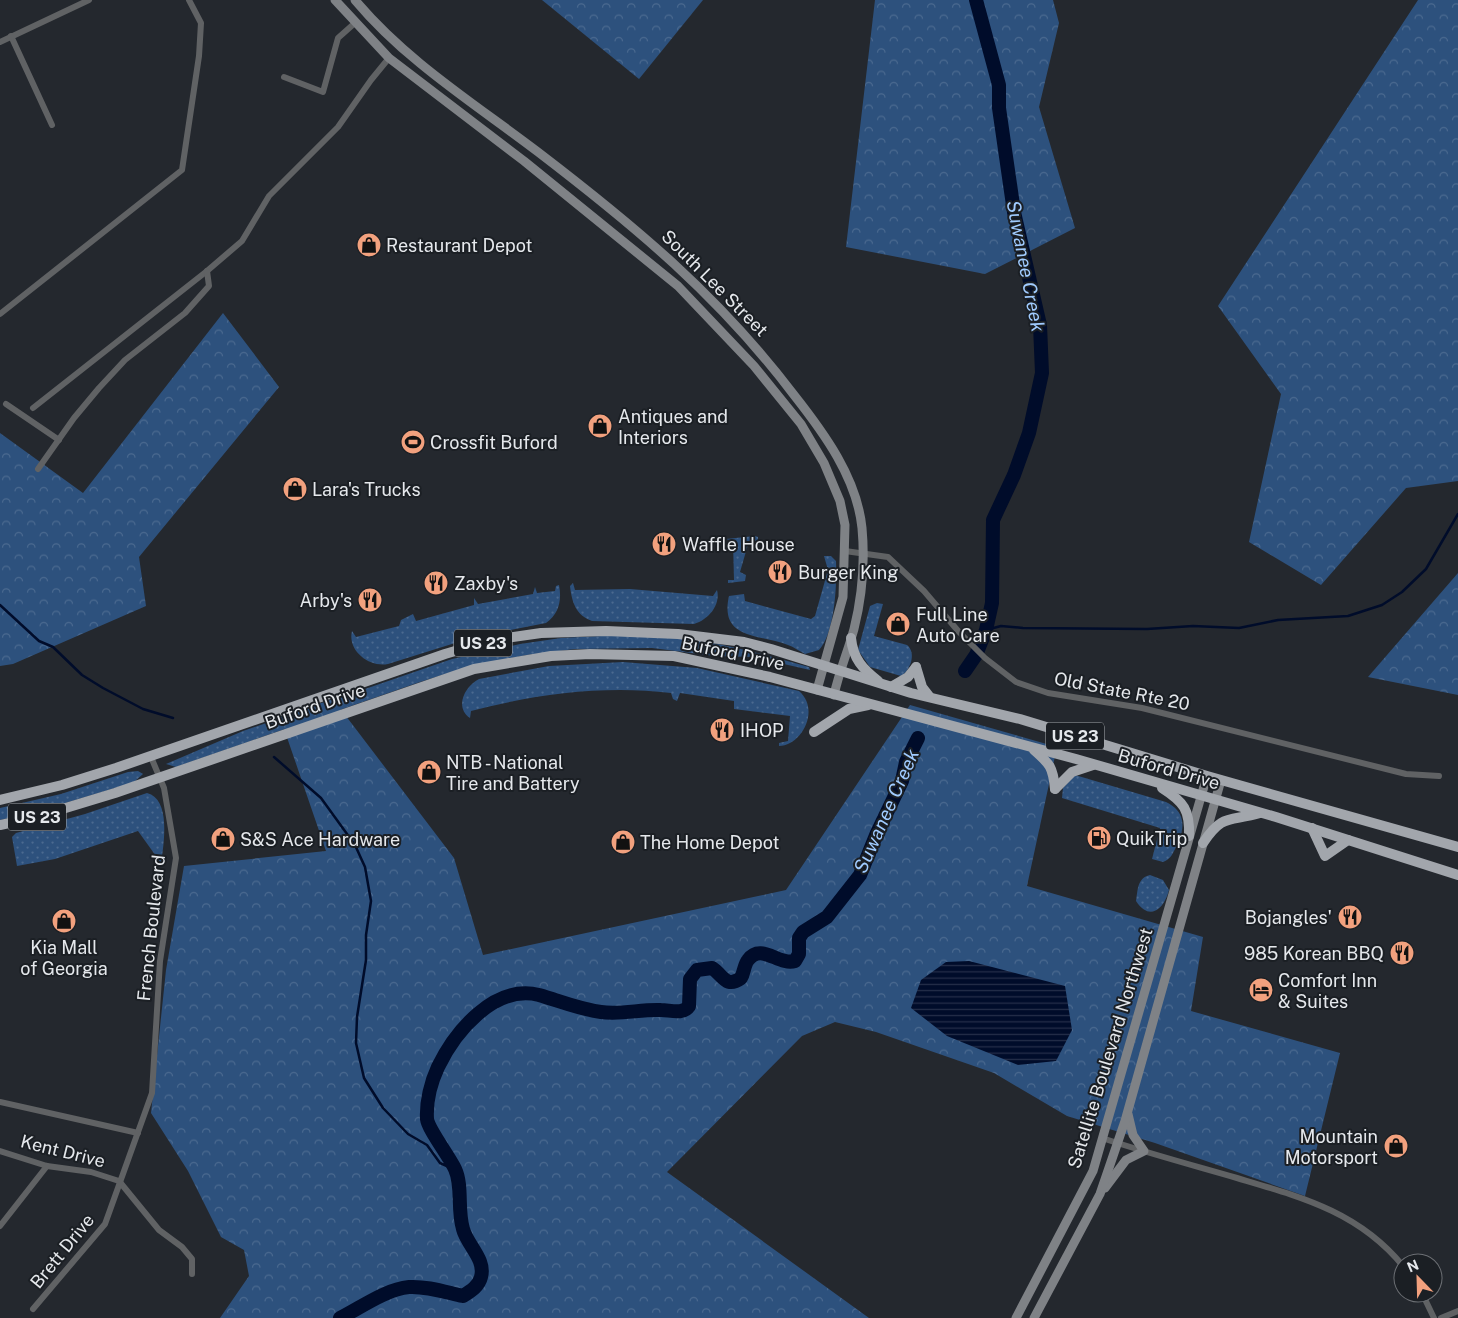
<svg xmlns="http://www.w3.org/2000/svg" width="1458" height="1318" font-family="'Public Sans',sans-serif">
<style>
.grass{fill:url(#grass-dots)}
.forest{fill:url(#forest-crowns)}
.water{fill:url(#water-rules)}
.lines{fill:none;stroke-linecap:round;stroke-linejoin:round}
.stream{stroke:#000c2a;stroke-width:2.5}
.river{stroke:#000c2a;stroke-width:14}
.minor{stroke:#606264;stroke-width:6}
.secondary{stroke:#7f8286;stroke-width:9}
.trunk{stroke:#a2a6ac;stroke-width:10}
.labels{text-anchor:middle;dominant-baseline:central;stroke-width:4;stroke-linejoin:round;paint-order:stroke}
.shield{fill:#1b1f24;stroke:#a8acb0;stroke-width:1}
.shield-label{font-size:16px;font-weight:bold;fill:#e5e8ec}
.poi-label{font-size:18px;fill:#e5e8ec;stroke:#1b1f24;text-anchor:start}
.street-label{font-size:18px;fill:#e5e8ec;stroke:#1b1f24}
.water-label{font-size:19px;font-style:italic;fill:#a0cbff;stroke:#1b1f24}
</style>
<defs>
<pattern id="grass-dots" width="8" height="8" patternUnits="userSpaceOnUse" patternTransform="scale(1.25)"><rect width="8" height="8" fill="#2d517d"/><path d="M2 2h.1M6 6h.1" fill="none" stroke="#4b6a90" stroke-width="1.8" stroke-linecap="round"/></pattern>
<pattern id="forest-crowns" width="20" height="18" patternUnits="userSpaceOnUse" patternTransform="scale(1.25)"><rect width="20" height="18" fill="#2d517d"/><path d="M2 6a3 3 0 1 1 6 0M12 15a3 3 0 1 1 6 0" fill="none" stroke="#4b6a90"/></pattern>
<pattern id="water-rules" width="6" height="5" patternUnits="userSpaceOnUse" patternTransform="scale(1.25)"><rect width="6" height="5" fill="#000c2a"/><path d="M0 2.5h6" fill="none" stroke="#252f49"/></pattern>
</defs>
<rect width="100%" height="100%" fill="#24282e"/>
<g class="grass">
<polygon points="755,536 758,537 758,541 749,541 740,572 746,575 745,581 728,583 728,580 734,580 733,541 726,539"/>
<path d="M824 556H831L836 561C837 584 835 633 819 650L805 654C799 651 794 647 788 645 760 634 719 640 729 596L744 594 745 601 811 619 815 616 828 570Z"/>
<path d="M573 583 575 590 630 589 713 596 717 590C721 605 708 620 694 624L592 621C576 615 572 603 570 586Z"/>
<path d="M559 585C562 600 559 614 546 623L471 638 388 664C370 668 347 651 352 631L356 637 399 626 401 620 413 614 416 621 474 605V598L478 604 533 594 535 587 537 593 555 591 556 586Z"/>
<path d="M877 603 883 604 874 636 907 645C917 653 910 671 901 676L870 667 858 650 870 606Z"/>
<path d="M602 636C635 636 668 636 701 641 738 647 773 657 809 667L810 670 753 657 715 656 652 648 575 649 527 655 467 667 420 682 176 767 166 764 243 731 452 659 520 644 561 638Z"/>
<path d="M623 662 697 668 799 691C821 710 801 746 779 746V743L788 741 790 716 734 709V701L680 693 677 701 673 699 671 693C604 685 536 694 471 711L470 718C454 707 465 686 479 679L549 666Z"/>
<polygon points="138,771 143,774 134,782 122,786 32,813 0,820 0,808 61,794 128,772"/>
<path d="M1075 775 1166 802C1185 811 1186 827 1177 845 1173 853 1171 859 1163 862L1152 859 1160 828 1062 798 1063 788Z"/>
<path d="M147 793C171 799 164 844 161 863L138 831 55 859 17 866 12 837 16 833 85 814Z"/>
<path d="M1150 875 1163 880 1169 890C1164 909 1150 922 1136 901 1138 890 1137 878 1150 875Z"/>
</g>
<g class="forest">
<polygon points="542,0 703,0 639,79"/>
<polygon points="875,0 1053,0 1059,23 1039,107 1075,228 985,274 846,247"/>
<polygon points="1418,0 1458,0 1458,481 1406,488 1321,585 1249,542 1281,394 1218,306"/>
<polygon points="223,313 279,387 139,557 146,606 13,664 0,666 0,433 83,493"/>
<polygon points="1458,573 1458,695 1368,677"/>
<polygon points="333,699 454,858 483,955 786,890 910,705 1057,747 1027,886 1203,937 1191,1011 1340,1053 1305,1196 1155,1143 1067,1116 994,1073 876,1032 835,1022 802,1036 667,1172 869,1318 220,1318 249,1276 244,1250 221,1237 188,1171 151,1113 166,970 184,866 326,851 280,717"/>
</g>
<polygon class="water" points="969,961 1065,986 1072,1030 1056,1061 1018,1065 947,1036 911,1008 921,980 946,962"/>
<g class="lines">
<g class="stream">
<polyline points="0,605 39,641 53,647 82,675 103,688 143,709 173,718"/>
<polyline points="986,630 1001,626 1023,628 1147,629 1193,626 1239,628 1278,620 1348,616 1382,605 1402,592 1426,569 1458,514"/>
<polyline points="274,757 321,798 355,845 365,867 371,901 366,935 366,960 357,1017 356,1043 364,1078 383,1108 408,1134 427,1145 440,1163 456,1170"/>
</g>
<g class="river">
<polyline points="965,671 976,655 986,630 992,603 993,520 1014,475 1029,433 1042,373 1040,325 1014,212 999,108 999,85 976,0"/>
<path d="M340 1318C360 1308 386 1289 409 1287 427 1286 445 1292 463 1296 471 1291 479 1286 481 1277 486 1259 467 1245 463 1229 457 1210 463 1186 455 1169 449 1156 428 1129 427 1119 426 1102 431 1082 438 1067 455 1032 494 984 539 995 560 1001 578 1009 601 1012 621 1015 641 1009 661 1010 670 1010 683 1015 689 1006L690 979 697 970 712 968C723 975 726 989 741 978 744 973 744 965 748 960 761 942 779 966 795 961L799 954V938L803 932 827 917 860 875 877 833 902 781 906 762 918 738"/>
</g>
<g class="minor">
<polyline points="11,36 52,125"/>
<polyline points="0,42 89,0"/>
<polyline points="284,77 323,92 338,38 356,22"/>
<polyline points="0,314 182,170 199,56 201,23 189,0"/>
<polyline points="6,404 59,440"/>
<polyline points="33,408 207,271 242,241 269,196 338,127 371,80 389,58"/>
<polyline points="38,469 74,418 99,388 125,360 185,313 209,286 207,271"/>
<polyline points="845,551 888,557 924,591 959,632 985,658 1016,682 1048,693 1142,708 1406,774 1439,776"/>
<polyline points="0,1102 138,1133"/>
<path d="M1102 1138C1147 1153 1192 1165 1237 1178 1301 1197 1359 1212 1403 1266"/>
<polyline points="0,1151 47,1166 91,1172 119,1181"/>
<polyline points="119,1181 159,1230 182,1247 192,1259 192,1274"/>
<polyline points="0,1226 47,1166"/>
<polyline points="1422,1293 1434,1318"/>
<polyline points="33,1309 105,1224 152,1093 160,961 176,858 164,788 151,757"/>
<polyline points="1441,1318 1458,1311"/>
</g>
<g class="secondary">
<polyline points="335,0 389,58 524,161 678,286 754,366 801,424 824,463 840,501 845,525 843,597 817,690"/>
<path d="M355 0C406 61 475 104 538 152 636 227 719 296 794 395 824 433 857 478 862 528 865 561 862 597 854 629 848 651 839 672 834 695"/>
<polyline points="1105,1188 1126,1160 1144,1151 1133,1135 1128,1114"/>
<polyline points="1016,1318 1093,1171 1207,776"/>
<polyline points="1034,1318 1100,1194 1125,1121 1221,780"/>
</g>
<g class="trunk">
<path d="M851 638C853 659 863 669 878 681"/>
<polyline points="916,667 922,687 929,696"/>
<polyline points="891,687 908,677 916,667"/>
<polyline points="814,732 849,709 868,705"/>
<path d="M1034 750C1050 764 1053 767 1055 789"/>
<path d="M1162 788C1184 802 1190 810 1189 836"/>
<polyline points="1055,789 1072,772 1093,765"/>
<polyline points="0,800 62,785 116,768 445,654 492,640 541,633 606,631 678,634 744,642 771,649 911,693 1020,719 1207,776 1458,847"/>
<polyline points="0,825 36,817 115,793 474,669 551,656 590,654 674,656 770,677 1076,759 1276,817 1458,875"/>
<polyline points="1312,828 1325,856 1348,840"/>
<path d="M1203 843C1223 813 1229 822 1260 813"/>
</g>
</g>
<defs>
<symbol id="shop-disc" viewBox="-11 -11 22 22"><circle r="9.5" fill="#f2a17e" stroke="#1b1f24"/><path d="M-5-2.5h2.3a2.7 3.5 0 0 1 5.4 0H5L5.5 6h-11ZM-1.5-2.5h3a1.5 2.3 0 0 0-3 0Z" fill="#111"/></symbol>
<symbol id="stadium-disc" viewBox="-11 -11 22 22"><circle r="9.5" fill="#f2a17e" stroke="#1b1f24"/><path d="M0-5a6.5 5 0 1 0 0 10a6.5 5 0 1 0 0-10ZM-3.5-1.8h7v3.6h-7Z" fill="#111"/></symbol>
<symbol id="restaurant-disc" viewBox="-11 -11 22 22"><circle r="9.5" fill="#f2a17e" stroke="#1b1f24"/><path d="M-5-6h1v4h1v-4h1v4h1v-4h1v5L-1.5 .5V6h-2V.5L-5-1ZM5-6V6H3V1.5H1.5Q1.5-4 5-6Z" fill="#111"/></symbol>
<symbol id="fuel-disc" viewBox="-11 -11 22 22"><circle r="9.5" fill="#f2a17e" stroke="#1b1f24"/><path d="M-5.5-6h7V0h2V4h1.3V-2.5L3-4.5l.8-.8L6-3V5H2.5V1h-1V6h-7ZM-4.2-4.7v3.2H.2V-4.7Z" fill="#111"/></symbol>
<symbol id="hotel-disc" viewBox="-11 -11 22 22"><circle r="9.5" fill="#f2a17e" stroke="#1b1f24"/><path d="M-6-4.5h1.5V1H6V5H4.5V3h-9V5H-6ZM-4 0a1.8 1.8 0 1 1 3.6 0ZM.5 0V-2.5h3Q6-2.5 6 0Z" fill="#111"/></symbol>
</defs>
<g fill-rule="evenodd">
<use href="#shop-disc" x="355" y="231" width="28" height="28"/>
<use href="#shop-disc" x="586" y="412" width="28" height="28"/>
<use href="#stadium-disc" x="399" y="428" width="28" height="28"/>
<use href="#shop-disc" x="281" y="475" width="28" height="28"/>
<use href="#restaurant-disc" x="650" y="530" width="28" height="28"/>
<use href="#restaurant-disc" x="766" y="558" width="28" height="28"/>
<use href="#restaurant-disc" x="422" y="569" width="28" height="28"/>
<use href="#restaurant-disc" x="356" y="586" width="28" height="28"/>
<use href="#shop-disc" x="884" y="610" width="28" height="28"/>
<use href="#restaurant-disc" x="708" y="716" width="28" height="28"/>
<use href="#shop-disc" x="415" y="758" width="28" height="28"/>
<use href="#fuel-disc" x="1085" y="824" width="28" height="28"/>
<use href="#shop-disc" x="209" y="825" width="28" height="28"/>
<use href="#shop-disc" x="609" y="828" width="28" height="28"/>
<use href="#restaurant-disc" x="1336" y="903" width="28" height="28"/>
<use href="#shop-disc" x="50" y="907" width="28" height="28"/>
<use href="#restaurant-disc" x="1388" y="939" width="28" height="28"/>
<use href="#hotel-disc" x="1247" y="976" width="28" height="28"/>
<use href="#shop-disc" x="1382" y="1132" width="28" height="28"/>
</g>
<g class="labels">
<g class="shield">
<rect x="454" y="629.5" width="58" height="27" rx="4"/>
<rect x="1046" y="722.5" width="58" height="27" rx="4"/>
<rect x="8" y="803.5" width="58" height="27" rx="4"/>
</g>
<g class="shield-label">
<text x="483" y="643">US 23</text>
<text x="1075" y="736">US 23</text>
<text x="37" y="817">US 23</text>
</g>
<g class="poi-label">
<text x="386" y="245">Restaurant Depot</text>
<text x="618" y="416">Antiques and<tspan x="618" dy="21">Interiors</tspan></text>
<text x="430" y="442">Crossfit Buford</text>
<text x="312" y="489">Lara's Trucks</text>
<text x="682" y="544">Waffle House</text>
<text x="798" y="572">Burger King</text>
<text x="454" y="583">Zaxby's</text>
<text x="352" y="600" text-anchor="end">Arby's</text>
<text x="916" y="614">Full Line<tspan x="916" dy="21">Auto Care</tspan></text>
<text x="740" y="730">IHOP</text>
<text x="446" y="762">NTB - National<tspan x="446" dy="21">Tire and Battery</tspan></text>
<text x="1116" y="838">QuikTrip</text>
<text x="240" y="839">S&amp;S Ace Hardware</text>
<text x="640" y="842">The Home Depot</text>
<text x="1332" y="917" text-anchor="end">Bojangles'</text>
<text x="64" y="947" text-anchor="middle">Kia Mall<tspan x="64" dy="21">of Georgia</tspan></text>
<text x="1384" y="953" text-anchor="end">985 Korean BBQ</text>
<text x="1278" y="980">Comfort Inn<tspan x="1278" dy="21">&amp; Suites</tspan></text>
<text x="1378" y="1136" text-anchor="end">Mountain<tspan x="1378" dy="21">Motorsport</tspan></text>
</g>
<g class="street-label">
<text transform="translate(715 283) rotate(45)">South Lee Street</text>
<text transform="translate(733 653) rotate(12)">Buford Drive</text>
<text transform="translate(1122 691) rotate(11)">Old State Rte 20</text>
<text transform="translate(315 706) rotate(-19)">Buford Drive</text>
<text transform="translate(1169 769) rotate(16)">Buford Drive</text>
<text transform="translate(151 928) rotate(-84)">French Boulevard</text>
<text transform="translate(1110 1048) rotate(-73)">Satellite Boulevard Northwest</text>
<text transform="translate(63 1151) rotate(14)">Kent Drive</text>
<text transform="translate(62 1251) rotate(-51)">Brett Drive</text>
</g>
<g class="water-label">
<text transform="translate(1026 266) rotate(79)">Suwanee Creek</text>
<text transform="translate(886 811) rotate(-66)">Suwanee Creek</text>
</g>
</g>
<g transform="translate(1418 1278) rotate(337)"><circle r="24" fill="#1b1f24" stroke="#6c6f74"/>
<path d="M0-4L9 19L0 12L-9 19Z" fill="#f2a17e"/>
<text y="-8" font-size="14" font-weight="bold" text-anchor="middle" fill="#e5e8ec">N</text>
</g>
</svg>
